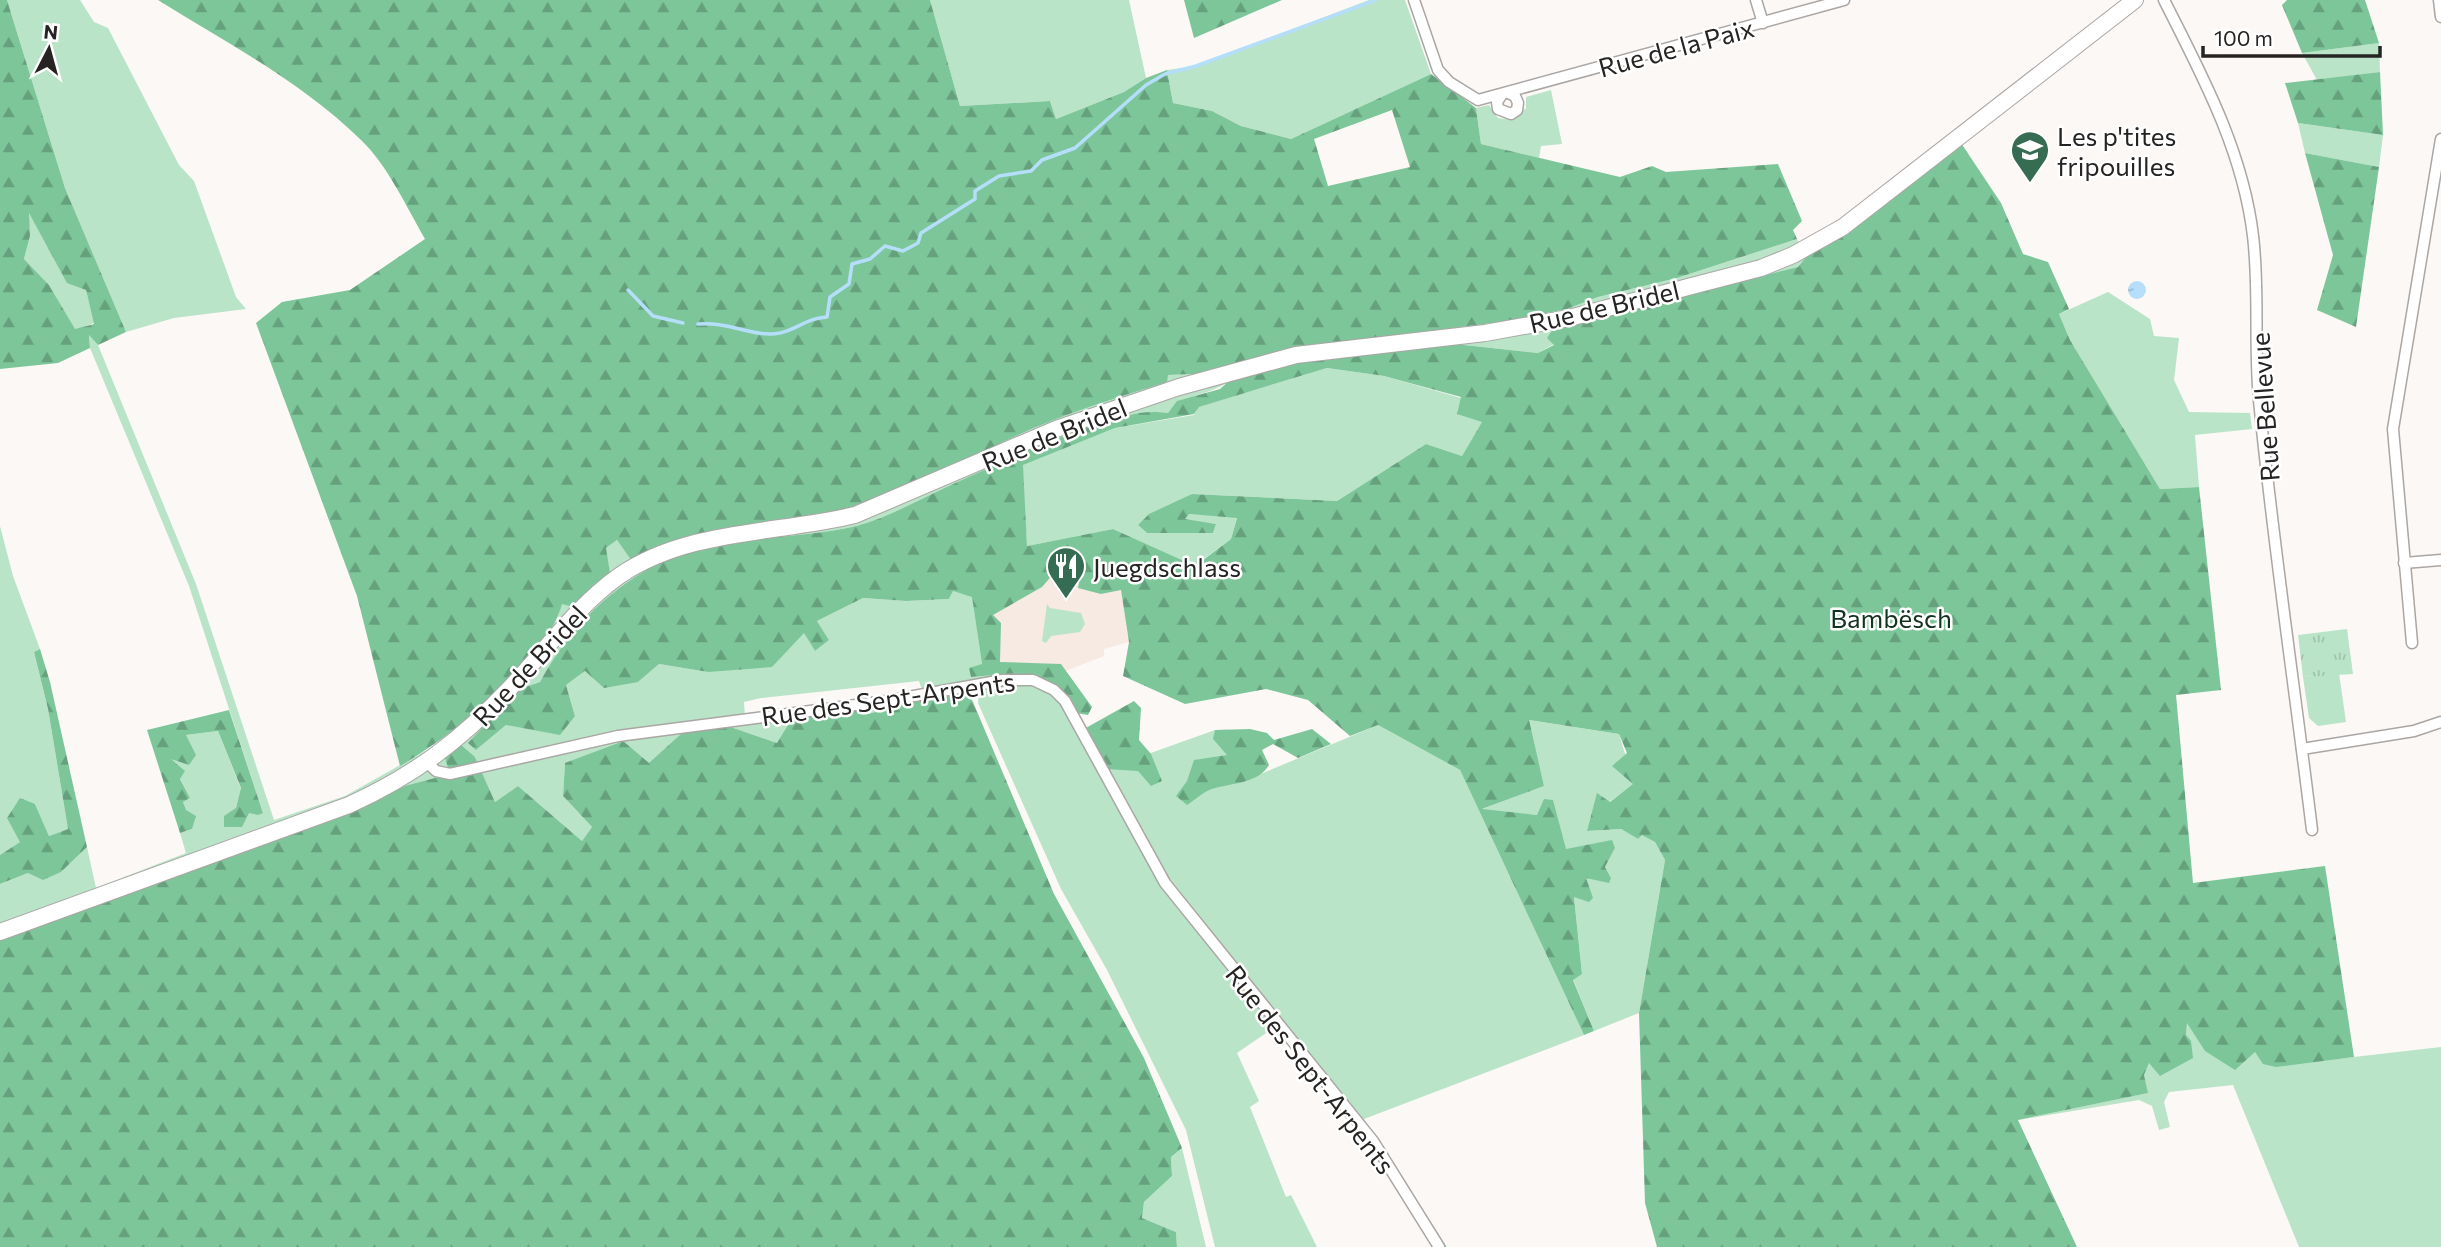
<svg xmlns="http://www.w3.org/2000/svg" width="2441" height="1247" font-family="Commissioner,sans-serif">
<style>
.built{fill:#f6eae3}
.green{fill:#b9e4c8;fill-rule:evenodd}
.forest{fill:url(#forest-firs);fill-rule:evenodd}
.park{fill:url(#park-tufts)}
.water{fill:url(#water-ripples)}
.lines{fill:none;stroke-linecap:round;stroke-linejoin:round}
.stream{stroke:#b4defa;stroke-width:3.5}
.street-casing{stroke:#aaa6a4;stroke-width:13}
.secondary-casing{stroke:#aaa6a4;stroke-width:18}
.street{stroke:#fff;stroke-width:10}
.secondary{stroke:#fff;stroke-width:16}
.labels{text-anchor:middle;dominant-baseline:central;stroke-width:5;stroke-linejoin:round;paint-order:stroke}
.street-label{font-size:26px;fill:#262423;stroke:#fff}
.poi-label{font-size:26px;fill:#262423;stroke:#fff;text-anchor:start}
.park-label{font-size:26px;fill:#133321;stroke:#fff}
</style>
<defs>
<pattern id="forest-firs" width="22" height="20" patternUnits="userSpaceOnUse" patternTransform="scale(1.75)"><rect width="22" height="20" fill="#7dc69a"/><path d="M5 1l3.5 6h-7zM16 11l3.5 6h-7z" fill="#66a17d"/></pattern>
<pattern id="park-tufts" width="24" height="20" patternUnits="userSpaceOnUse" patternTransform="scale(1.75)"><rect width="24" height="20" fill="#b9e4c8"/><path d="M3 7l-1-3M5 7V3M7 7l1-3M15 17l-1-3M17 17v-4M19 17l1-3" fill="none" stroke="#9fc3ac"/></pattern>
<pattern id="water-ripples" width="26" height="14" patternUnits="userSpaceOnUse" patternTransform="scale(1.75)"><rect width="26" height="14" fill="#b4defa"/><path d="M2 4q2-2 4 0t4 0M15 11q2-2 4 0t4 0" fill="none" stroke="#9bbed6"/></pattern>
</defs>
<rect width="100%" height="100%" fill="#fcf8f5"/>
<polygon class="built" points="1027,546 1121,589 1129,642 1104,649 1104,656 1053,676 982,664 972,596"/>
<g class="green">
<polygon points="7,0 80,0 94,22 108,28 179,165 194,181 236,297 246,309 174,318 126,332 65,188"/>
<polygon points="930,0 1129,0 1146,78 1124,92 1056,119 1050,101 960,106"/>
<polygon points="1369,0 1405,0 1431,74 1291,139 1241,126 1212,111 1173,103 1167,70 1196,66"/>
<polygon points="2379,43 2380,72 2317,80 2302,53"/>
<polygon points="1551,90 1562,144 1541,146 1539,158 1481,144 1476,108 1489,105 1498,118 1513,120 1526,108 1526,97"/>
<polygon points="2298,123 2383,135 2379,167 2305,153"/>
<polygon points="28,212 86,290 94,323 75,330 49,285 24,259 30,236"/>
<path d="M1797 239 1806 257 1798 267 1554 344 1538 353 1455 344 1230 380C1211 396 1184 393 1168 413 1139 409 1123 417 1096 425 1040 442 988 469 934 493 909 505 883 519 856 526 789 542 715 533 653 566 602 595 568 631 540 682L519 689 476 750 506 725 575 716 566 685 585 671 638 682 659 664 708 672 804 632 815 651 829 640 817 621 863 598 906 601 949 599 953 591 972 596 982 664 971 677C993 675 1021 669 1042 676 1071 686 1092 743 1106 769L1215 730 1251 778 1378 725 1460 770 1584 1035 1364 1119 1447 1247H1433L1367 1142 1363 1144 1352 1124 1325 1095 1327 1093 1287 1041 1283 1043 1276 1034 1279 1032 1275 1027 1237 1053 1259 1101 1250 1107 1286 1197 1291 1195 1317 1247H1215L1186 1130 1107 970 1061 889 978 703 979 691 970 695H940L907 702 777 743 719 723 682 733 649 764 622 741 565 764 563 796 592 827 582 841 518 786 495 802 475 757 450 774 0 939V884L28 873 61 872 87 847 96 888 186 853 180 833 192 829 183 802 190 798 169 757 189 765 186 735 218 731 241 789 236 808 263 813 189 586 90 348 89 334 98 345 196 584 274 820 345 796 443 741 562 604 606 548 617 540 631 560 680 538 885 497 1050 421 1168 375 1194 374 1295 348 1567 309 1598 297 1677 278ZM919 681 923 693 745 717 744 702 761 698Z"/>
<polygon points="2108,292 2150,319 2154,336 2179,338 2174,380 2189,412 2250,413 2252,429 2195,435 2199,487 2160,489 2070,340 2059,314"/>
<polygon points="1327,368 1384,376 1461,398 1483,421 1462,456 1426,444 1337,501 1192,494 1138,525 1147,533 1213,533 1216,524 1184,520 1188,514 1237,517 1231,539 1194,566 1113,529 1027,546 1022,465 1115,428 1194,415 1198,407"/>
<polygon points="0,526 13,576 40,649 34,652 48,709 68,829 49,836 35,804 20,842 0,855"/>
<polygon points="1047,604 1050,608 1081,613 1085,624 1080,632 1051,636 1046,643 1042,641"/>
<polygon points="2339,673 2346,722 2318,726 2309,718 2303,677"/>
<polygon points="1528,720 1619,734 1634,784 1609,802 1598,794 1588,831 1621,829 1638,839 1642,834 1655,842 1665,860 1639,1013 1594,1031 1573,979 1582,974 1574,896 1585,878 1611,878 1605,867 1615,848 1565,849 1538,815 1480,810 1544,786"/>
<polygon points="2187,1022 2255,1052 2276,1066 2441,1047 2441,1247 2299,1247 2233,1085 2169,1092 2164,1102 2170,1127 2159,1130 2152,1106 2139,1100 2018,1120 2147,1093 2144,1075 2149,1062 2186,1035"/>
<polygon points="1182,1148 1206,1247 1177,1247 1176,1232 1142,1218 1144,1202 1172,1176 1171,1157"/>
</g>
<g class="forest">
<path d="M0 0H7L65 188 126 332 98 345 89 335 90 348 58 363 0 369ZM29 213 67 283 86 290 94 324 75 329 49 285 24 259 30 236Z"/>
<path d="M158 0H930L960 106 1050 101 1056 119 1124 92 1146 78 1167 70 1173 103 1212 111 1241 126 1291 139 1431 74 1476 108 1481 144 1620 177 1652 166 1666 172 1778 164 1802 221 1793 230 1797 239 1677 278 1598 297 1567 309 1500 322 1295 348 1194 374 1168 375 1167 382C1128 394 1089 406 1051 421 986 447 924 485 857 506 782 530 701 520 631 560L617 540 606 548 610 573 573 607 562 604C544 665 453 735 400 766L357 596 256 323 282 302 350 290 425 239C406 206 388 166 361 140 302 82 227 43 158 0ZM1392 110 1410 167 1328 186 1314 139Z"/>
<polygon points="1184,0 1282,0 1194,38"/>
<polygon points="2287,0 2365,0 2379,43 2302,53 2282,5"/>
<polygon points="2380,72 2383,135 2298,123 2285,83"/>
<path d="M1961 143 2001 203 2023 254 2048 262 2069 309 2059 314 2070 340 2160 489 2199 487 2221 690 2176 695 2193 883 2325 866 2354 1057 2276 1067 2263 1064 2255 1052 2235 1070 2205 1051 2187 1023 2186 1035 2191 1041 2193 1058 2160 1076 2149 1063 2144 1075 2148 1093 2018 1120 2077 1247H1657L1645 1203 1639 1013 1665 860 1655 842 1642 835 1638 839 1621 829 1587 831 1597 793 1610 802 1633 784 1612 766 1627 753 1619 734 1529 720 1544 786 1482 809 1537 815 1544 799 1553 800 1566 849 1612 840 1615 848 1605 867 1611 878 1609 883 1586 878 1593 898 1589 902 1574 897 1582 974 1573 980 1594 1031 1584 1035 1460 770 1378 725 1350 736 1308 700 1266 689 1185 704 1123 676 1129 642 1121 590 1101 594 1078 588 1080 577 1055 572 1042 587 993 615 1001 623 1000 662 1061 664 1092 707 1088 715 1076 713C1050 664 1019 673 971 677L969 668 982 664 972 597 953 591 949 599 906 601 863 598 817 621 829 640 815 651 804 633 772 667 708 672 659 664 638 682 604 688 585 671 566 685 575 716 560 735 506 725 476 750 468 743 519 689 540 682C568 631 602 595 653 566 715 533 789 542 856 526 883 519 909 505 934 493 987 469 1040 442 1096 425 1123 417 1139 409 1168 413L1177 401 1220 389 1230 380 1298 362 1354 353 1455 344 1538 353 1554 345 1547 338 1553 329 1798 267 1806 257 1846 233ZM1327 368 1384 376 1461 397 1457 414 1482 422 1462 456 1426 444 1337 501 1192 494 1149 514 1138 525 1147 533H1213L1216 524 1185 519 1189 514 1237 518 1231 539 1195 566 1113 529 1027 546 1023 465 1115 428 1194 414 1199 407Z"/>
<polygon points="2305,153 2379,167 2356,327 2317,310 2333,255"/>
<polygon points="40,649 50,682 87,847 61,872 43,880 28,873 0,884 0,855 20,842 7,818 20,798 35,804 49,836 68,829 48,709 34,652"/>
<polygon points="940,695 970,695 1054,894 1144,1058 1182,1148 1171,1157 1172,1176 1144,1202 1142,1218 1176,1232 1177,1247 0,1247 0,939 350,812 405,786 450,774 445,758 461,745 475,757 495,802 518,786 582,841 592,827 563,796 565,763 623,741 649,763 682,733 719,723 777,743 793,717 865,709 868,714"/>
<polygon points="1134,701 1141,708 1139,740 1151,754 1162,781 1151,786 1138,771 1106,769 1084,729"/>
<polygon points="229,710 263,813 258,815 249,813 242,827 224,827 224,816 236,808 241,788 218,731 186,735 196,755 189,765 171,759 185,771 180,779 190,798 183,802 186,810 196,816 192,829 180,833 147,730"/>
<path d="M1250 729 1267 733 1274 740 1312 729 1331 744 1298 758 1273 744 1262 750 1269 765C1258 784 1230 783 1212 789 1203 792 1195 800 1187 805L1176 796 1187 781 1194 760 1227 755 1213 739 1215 730Z"/>
</g>
<polygon class="park" points="2347,629 2353,674 2303,677 2298,635"/>
<circle class="water" cx="2137" cy="290" r="9"/>
<g class="lines">
<g class="stream">
<polyline points="628,290 653,316 683,323"/>
<path d="M698 324C728 321 754 338 780 333 798 329 807 318 827 317L830 297 849 284 852 264 870 259 885 246 903 251 918 243 921 233 975 199V191L999 176 1031 171 1042 160 1075 148 1146 85 1165 74 1196 66 1376 0"/>
</g>
<defs>
<g id="street">
<polyline points="1414,0 1438,70 1449,82 1478,100 1844,0"/>
<polyline points="1756,0 1763,23"/>
<path d="M2164 0C2202 75 2243 151 2253 236 2260 294 2253 352 2260 410 2274 550 2295 690 2312 830"/>
<polyline points="2439,0 2441,17"/>
<polyline points="1501,96 1497,102 1498,109 1511,114 1517,110 1518,103 1515,96 1508,93"/>
<polyline points="2404,563 2441,560"/>
<polyline points="2412,643 2393,429 2441,139"/>
<polyline points="2302,749 2414,731 2441,722"/>
<polyline points="428,763 436,771 450,774 618,736 886,701 1003,680 1033,680 1054,690 1065,701 1165,883 1373,1141 1439,1247"/>
</g>
<path id="secondary" d="M0 932 349 805C415 775 461 740 511 687 546 650 577 606 619 576 687 529 777 534 855 515L1056 429 1179 387 1296 355 1485 333 1569 318 1761 268 1793 255 1843 227 2135 0"/>
</defs>
<use href="#street" class="street-casing"/>
<use href="#secondary" class="secondary-casing"/>
<use href="#street" class="street"/>
<use href="#secondary" class="secondary"/>
</g>
<defs>
<symbol id="school-pin" viewBox="-11 -11 22 30"><path d="M0 17L-7.5 6A9.5 9.5 0 1 1 7.5 6Z" fill="#356c52" stroke="#fff"/><path d="M0-5L7-2L0 1L-7-2ZM-4 1L0 2.5L4 1V4Q0 6-4 4Z" fill="#fff"/></symbol>
<symbol id="restaurant-pin" viewBox="-11 -11 22 30"><path d="M0 17L-7.5 6A9.5 9.5 0 1 1 7.5 6Z" fill="#356c52" stroke="#fff"/><path d="M-5-6h1v4h1v-4h1v4h1v-4h1v5L-1.5 .5V6h-2V.5L-5-1ZM5-6V6H3V1.5H1.5Q1.5-4 5-6Z" fill="#fff"/></symbol>
</defs>
<g fill-rule="evenodd">
<use href="#school-pin" x="2008" y="128" width="44" height="60"/>
<use href="#restaurant-pin" x="1044" y="544" width="44" height="60"/>
</g>
<g class="labels">
<g class="street-label">
<text transform="translate(1676 47) rotate(-15)">Rue de la Paix</text>
<text transform="translate(1604 306) rotate(-13)">Rue de Bridel</text>
<text transform="translate(2264 407) rotate(-94)">Rue Bellevue</text>
<text transform="translate(1054 434) rotate(-22)">Rue de Bridel</text>
<text transform="translate(529 665) rotate(-47)">Rue de Bridel</text>
<text transform="translate(888 698) rotate(-8)">Rue des Sept-Arpents</text>
<text transform="translate(1311 1069) rotate(52)">Rue des Sept-Arpents</text>
</g>
<g class="poi-label">
<text x="2057" y="135">Les p'tites<tspan x="2057" dy="30">fripouilles</tspan></text>
<text x="1093" y="566">Juegdschlass</text>
</g>
<g class="park-label">
<text x="1891" y="617">Bambësch</text>
</g>
</g>
<g transform="translate(49 49) rotate(6)" stroke="#ffffff" stroke-width="5" paint-order="stroke">
<path d="M0-5L12 26L0 18L-12 26Z" fill="#262423"/>
<text y="-10" font-size="19" font-weight="bold" text-anchor="middle" fill="#262423">N</text>
</g>
<path d="M2203 46v10h177v-10" fill="none" stroke="#262423" stroke-width="3.5"/>
<text x="2214" y="46" font-size="21" fill="#262423" stroke="#ffffff" stroke-width="5" paint-order="stroke">100 m</text>
</svg>
